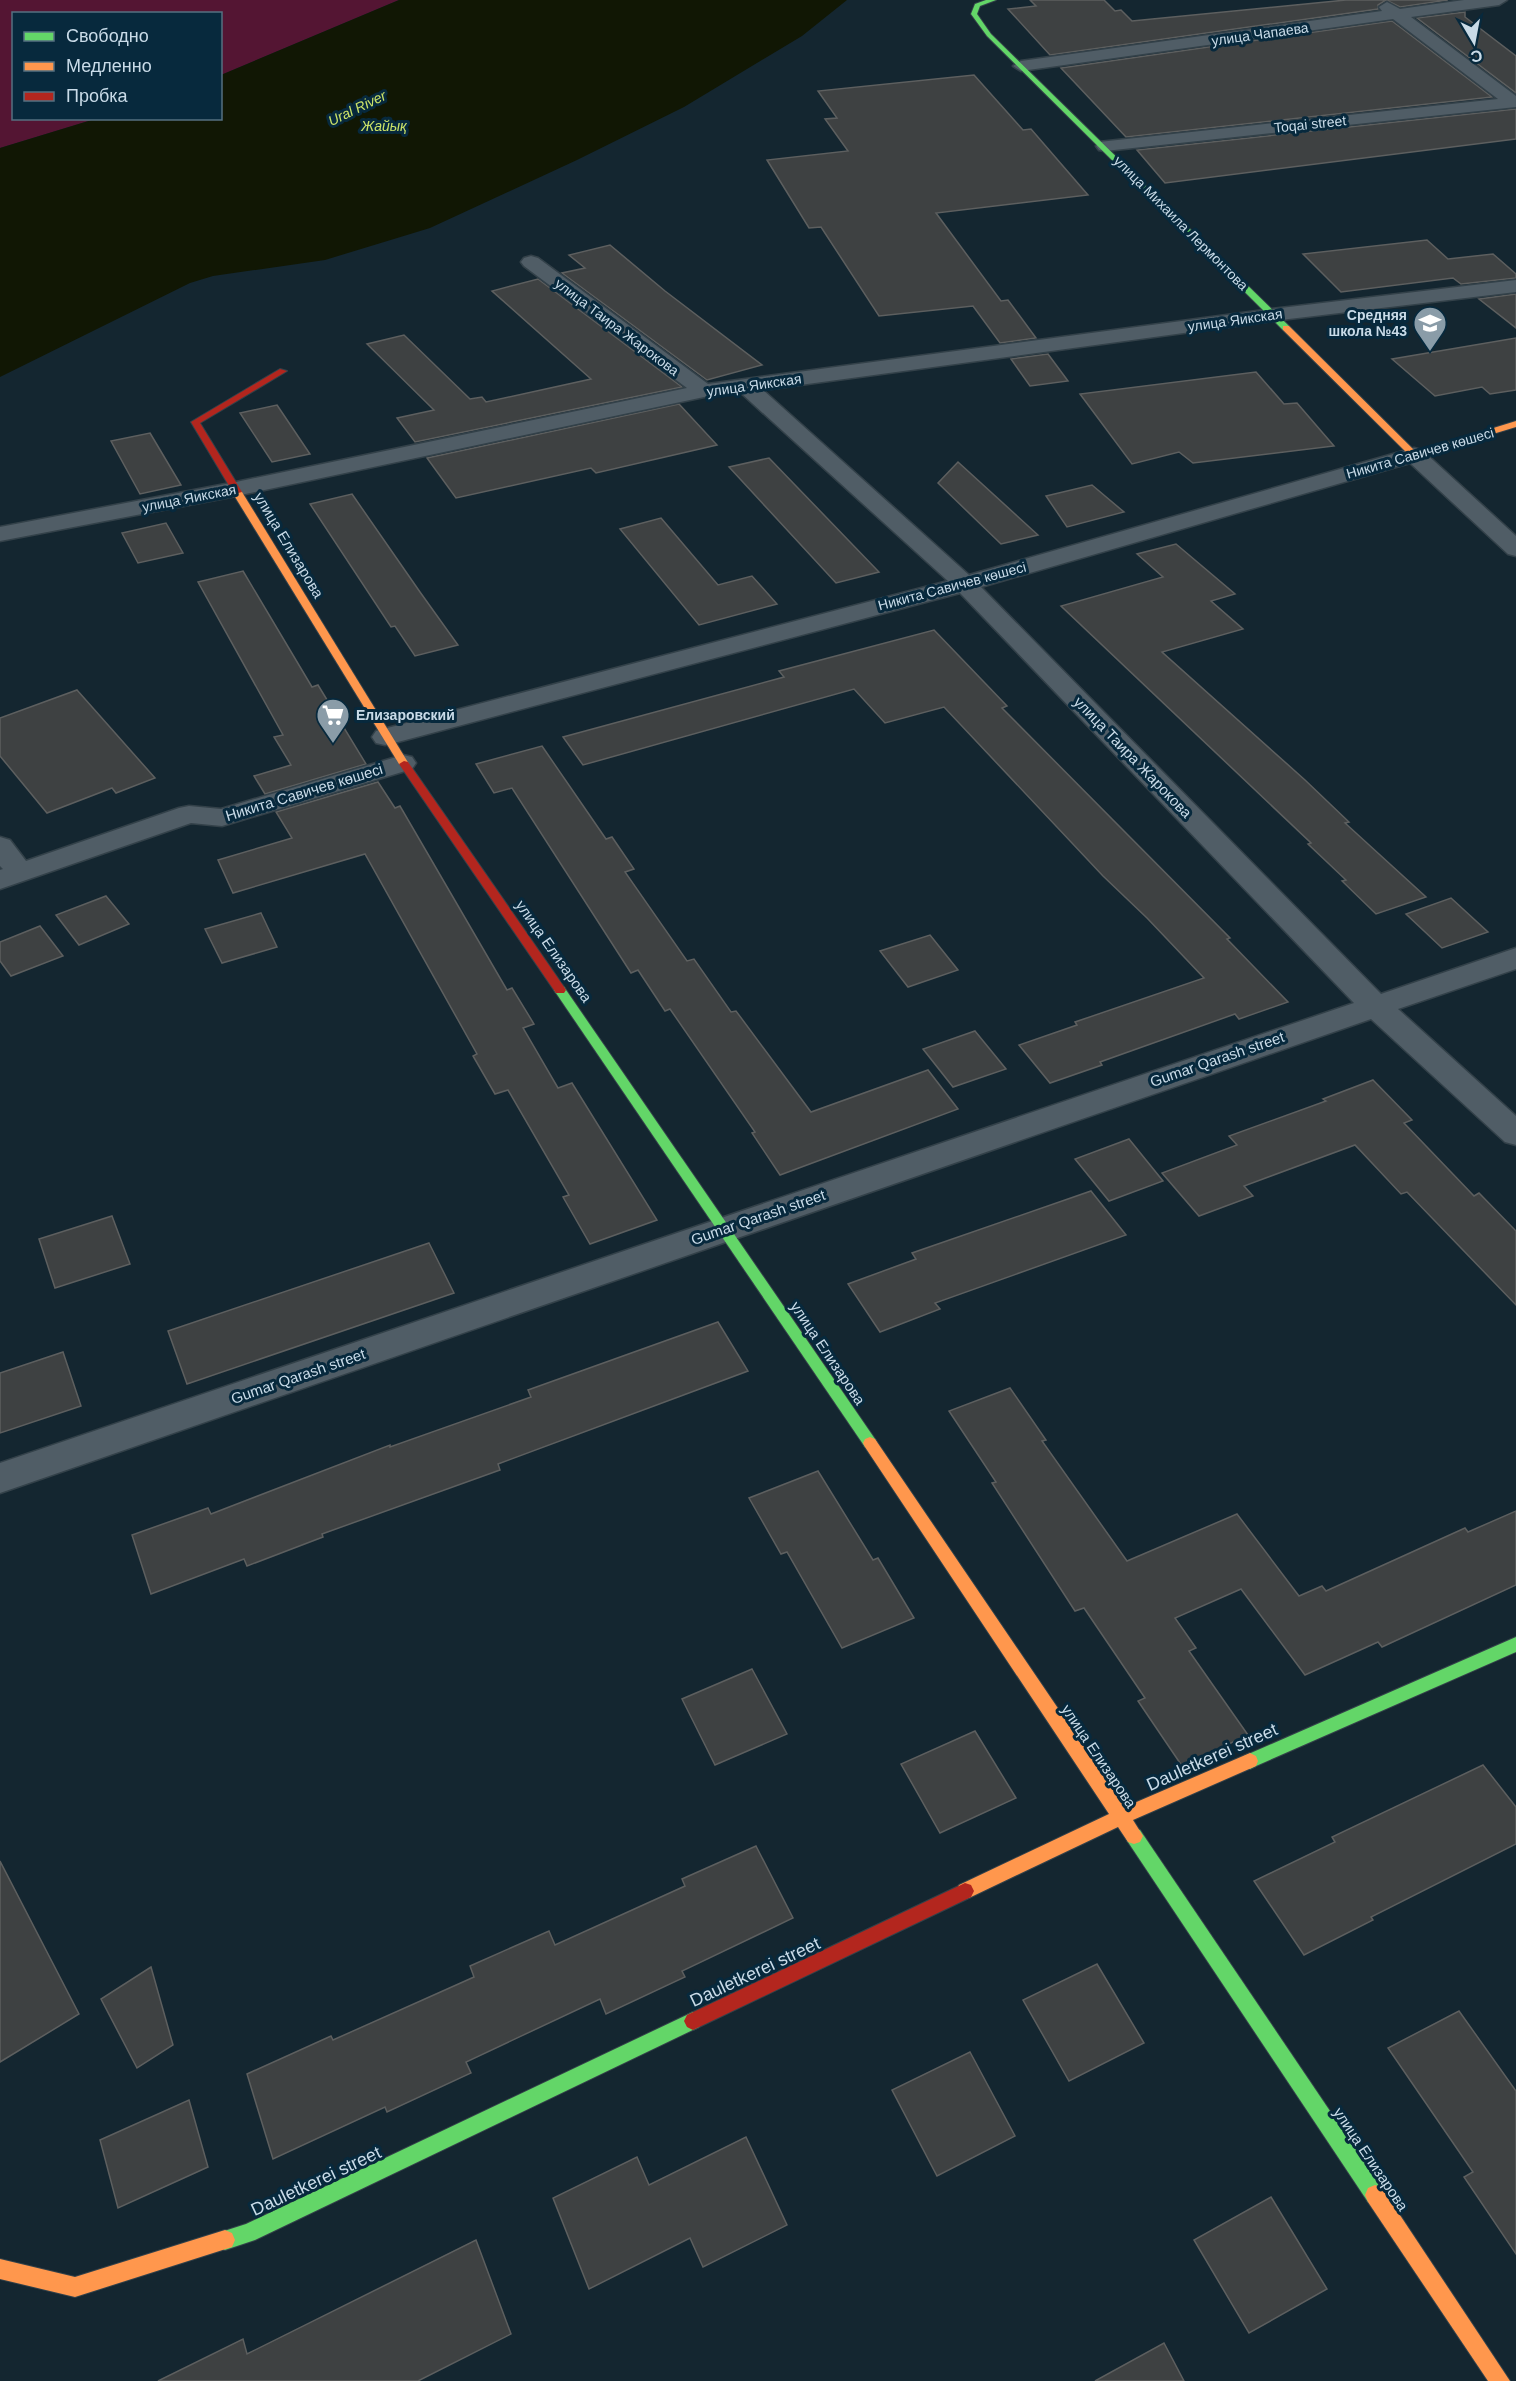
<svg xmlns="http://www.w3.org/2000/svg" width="1516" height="2381" font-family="Arial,sans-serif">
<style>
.green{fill:#541533}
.water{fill:#111704}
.building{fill:#3e4142;stroke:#5d5f5f;stroke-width:1.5}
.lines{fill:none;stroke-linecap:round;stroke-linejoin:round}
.street-casing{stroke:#334149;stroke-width:3}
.fast-casing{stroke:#334149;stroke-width:2}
.slow-casing{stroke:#334149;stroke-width:2}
.jam-casing{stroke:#334149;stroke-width:2}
.street{fill:#505d66;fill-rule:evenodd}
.fast{fill:#63d668;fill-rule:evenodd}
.slow{fill:#ff974d;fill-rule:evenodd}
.jam{fill:#b3261e;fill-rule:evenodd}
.labels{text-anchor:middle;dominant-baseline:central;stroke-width:6;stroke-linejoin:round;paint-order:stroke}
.far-street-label{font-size:14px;fill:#c9dbe8;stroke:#07293d}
.far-water-label{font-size:14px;font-style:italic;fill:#cde468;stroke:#07293d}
.far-poi-label{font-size:14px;font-weight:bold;fill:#c9dbe8;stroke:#07293d;text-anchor:end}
.street-label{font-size:15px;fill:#c9dbe8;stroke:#07293d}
.near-street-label{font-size:18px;fill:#c9dbe8;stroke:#07293d}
</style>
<rect width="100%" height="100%" fill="#142630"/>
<polygon class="green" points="0,0 399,0 221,75 220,14 14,14 14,118 95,119 0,148"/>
<polygon class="water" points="399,0 847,0 802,36 684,107 577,160 430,228 325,260 213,276 190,283 0,377 0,148 95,119 220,118 221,75"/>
<g class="building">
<polygon points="1030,0 1104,0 1115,11 1121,10 1132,21 1346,0 1448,0 1400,7 1386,0 1378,5 1378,9 1050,55 1008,9 1036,6"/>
<polygon points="1465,12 1465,17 1516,56 1516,93 1417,18"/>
<polygon points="1392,21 1492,97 1126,137 1061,68"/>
<polygon points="974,75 1023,130 1031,129 1088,195 936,213 1001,301 1008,300 1036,338 1000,343 973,306 879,316 821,227 809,228 767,160 848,151 825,119 837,118 818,91"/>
<polygon points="1516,109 1516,139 1165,183 1137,150"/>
<polygon points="1427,240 1448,259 1493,254 1516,274 1516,278 1461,284 1453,278 1341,292 1303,254"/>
<polygon points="610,245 665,291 762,365 707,380 562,273 585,268 569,255"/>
<polygon points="538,279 682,387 415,442 397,418 434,410 367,344 404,335 470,399 482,397 486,402 591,379 492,291"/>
<polygon points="1516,294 1516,328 1479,299"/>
<polygon points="1516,338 1516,390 1490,394 1482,387 1435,396 1392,359"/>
<polygon points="1048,354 1068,381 1030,386 1011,359"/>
<polygon points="1256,372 1284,404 1297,403 1334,446 1193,463 1179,452 1132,464 1080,394"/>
<polygon points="679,404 717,445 596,473 591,468 456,498 427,458"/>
<polygon points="277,405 310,454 272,462 240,413"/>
<polygon points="150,433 181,485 140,494 111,441"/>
<polygon points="769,458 879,572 836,583 729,467"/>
<polygon points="958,462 1038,535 1001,544 938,483"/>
<polygon points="1092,485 1124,512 1067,527 1046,496"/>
<polygon points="352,494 420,592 458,645 415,656 395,626 391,627 310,504"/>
<polygon points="661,518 718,585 752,576 777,604 699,625 620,529"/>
<polygon points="166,523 183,553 138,563 122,533"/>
<polygon points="1176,544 1235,594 1211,601 1243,629 1162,652 1305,780 1349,822 1345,823 1426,897 1376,914 1342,881 1346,880 1308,844 1311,843 1061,606 1163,577 1137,554"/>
<polygon points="243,571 312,687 318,685 366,764 265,794 254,776 291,765 274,737 283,735 198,582"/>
<polygon points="934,630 1007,706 1002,708 1230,938 1227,939 1288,1002 1239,1019 1235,1014 1100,1062 1102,1065 1050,1083 1019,1045 1077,1025 1075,1022 1204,978 1147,918 1103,876 944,707 885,723 854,689 583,765 563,737 784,677 779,671"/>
<polygon points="77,690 155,778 116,793 112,788 47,813 0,756 0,718"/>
<polygon points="542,746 606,839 612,837 634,869 625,872 687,961 694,959 731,1012 736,1011 811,1112 928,1070 958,1109 780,1175 752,1133 755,1132 670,1009 665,1011 638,970 631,973 512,788 494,793 476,764"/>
<polygon points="378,782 395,808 400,806 507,990 512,988 534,1024 523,1028 558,1088 572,1083 657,1220 590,1244 563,1197 569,1195 508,1090 495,1094 473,1056 477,1054 365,854 233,893 218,860 292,838 276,812"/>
<polygon points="106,896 129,924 79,945 56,915"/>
<polygon points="1451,898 1488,932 1442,948 1406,914"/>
<polygon points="261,913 277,947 222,963 205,929"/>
<polygon points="40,926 63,956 11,976 0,961 0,942"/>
<polygon points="930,935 958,970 908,987 880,951"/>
<polygon points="975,1031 1006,1069 953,1087 923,1049"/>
<polygon points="1373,1080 1412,1120 1404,1123 1474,1196 1479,1193 1516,1231 1516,1305 1407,1192 1401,1194 1355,1145 1244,1186 1253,1196 1199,1216 1162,1173 1237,1145 1229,1136 1326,1101 1323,1099"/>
<polygon points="1129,1139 1163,1181 1109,1201 1075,1159"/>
<polygon points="1091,1191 1126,1235 935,1303 940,1309 880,1332 848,1284 916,1259 912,1253"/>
<polygon points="112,1216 130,1264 55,1288 39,1239"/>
<polygon points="429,1243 454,1293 187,1384 168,1331"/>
<polygon points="718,1322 748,1371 498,1464 500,1470 322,1534 323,1537 247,1566 244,1559 151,1594 132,1535 208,1508 211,1514 390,1445 390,1447 531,1397 528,1390"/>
<polygon points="63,1352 81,1406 0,1433 0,1373"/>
<polygon points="1010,1388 1046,1440 1042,1441 1127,1561 1237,1514 1299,1596 1322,1586 1326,1591 1465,1528 1468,1532 1516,1511 1516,1585 1382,1647 1378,1642 1305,1675 1241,1589 1175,1618 1196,1648 1189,1651 1248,1735 1182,1766 1138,1701 1145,1698 1084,1608 1075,1611 992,1483 996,1482 949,1411"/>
<polygon points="818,1471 873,1560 878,1558 914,1618 842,1648 787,1552 781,1554 749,1498"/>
<polygon points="752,1669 787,1734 715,1765 682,1699"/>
<polygon points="975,1731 1016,1798 940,1833 901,1764"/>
<polygon points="1483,1765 1516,1807 1516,1844 1371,1917 1373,1920 1304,1955 1254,1881 1335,1842 1332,1837"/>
<polygon points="756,1846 793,1918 682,1971 685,1977 606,2014 600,1999 466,2062 471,2073 387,2112 385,2107 273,2159 247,2074 331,2036 333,2040 474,1977 470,1966 549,1931 555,1945 685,1886 682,1879"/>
<polygon points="0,1861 79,2014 0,2062"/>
<polygon points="1097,1964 1144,2043 1069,2081 1023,2000"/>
<polygon points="151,1967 173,2045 137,2068 101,1999"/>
<polygon points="1459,2011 1516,2091 1516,2254 1464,2177 1473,2172 1388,2048"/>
<polygon points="970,2052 1015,2136 937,2176 892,2090"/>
<polygon points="189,2100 208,2167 118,2208 100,2140"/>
<polygon points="746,2137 787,2225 703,2267 690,2238 589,2289 553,2198 637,2157 649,2185"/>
<polygon points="1271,2197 1327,2289 1249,2333 1194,2240"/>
<polygon points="476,2240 511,2334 418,2381 158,2381 243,2339 247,2354"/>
<polygon points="1164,2343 1184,2381 1095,2381"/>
</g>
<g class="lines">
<defs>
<g id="street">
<polygon points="1464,0 1507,0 1499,5 1411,17 1516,96 1516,107 1105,151 1099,150 1096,146 1099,142 1498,99 1393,19 1021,71 1013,66 1021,61 1382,11 1379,7 1387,2 1400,9"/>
<polygon points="531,256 538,258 708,384 1272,309 1516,280 1516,292 1272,321 763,390 969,575 1414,448 1422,450 1516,536 1516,556 1508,554 1410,463 981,587 1381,994 1516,948 1516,969 1398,1009 1516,1116 1516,1145 1505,1142 1371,1019 0,1493 0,1463 1354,1003 960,593 394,743 385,745 376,743 372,737 376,731 948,581 741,393 704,397 236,496 0,541 0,527 236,482 687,388 524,266 521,262 524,258"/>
<polygon points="403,755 412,757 416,763 412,769 222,826 191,823 0,889 0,870 3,869 0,866 0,837 10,840 26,861 179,808 189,806 221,809"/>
</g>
<g id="fast">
<polygon points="986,0 996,0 980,6 977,14 991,34 1289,326 1289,330 1283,330 987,36 971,14 975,4"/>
<polygon points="560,986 564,987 875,1439 877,1443 875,1447 870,1449 865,1447 556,993 554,990"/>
<polygon points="1516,1637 1516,1652 1256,1766 1250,1769 1244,1766 1242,1761 1244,1756"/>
<polygon points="1134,1828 1140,1830 1382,2188 1385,2195 1382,2202 1375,2205 1368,2202 1128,1842 1125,1836 1128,1830"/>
<polygon points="693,2012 699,2015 702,2021 699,2027 255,2240 225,2250 218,2247 215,2240 218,2233 246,2224"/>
</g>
<g id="slow">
<polygon points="1283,326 1289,326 1416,452 1516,421 1516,427 1417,457 1411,457 1283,330"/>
<polygon points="237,489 242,492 409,764 408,766 404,767 399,764 232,492"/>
<polygon points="870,1437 875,1439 1125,1807 1250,1753 1256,1756 1258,1761 1256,1766 1133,1820 1143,1836 1140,1842 1134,1844 1128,1842 1118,1827 971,1897 965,1899 959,1897 956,1891 959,1885 1109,1814 865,1447 863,1443 865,1439"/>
<polygon points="1375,2185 1382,2188 1510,2381 1488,2381 1368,2202 1365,2195 1368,2188"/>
<polygon points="225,2230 232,2233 235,2240 232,2247 75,2297 0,2279 0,2259 75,2277"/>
</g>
<g id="jam">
<polygon points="280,369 287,371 200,423 242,492 234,494 191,422"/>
<polygon points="404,761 408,762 564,987 566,990 564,993 556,993 399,764"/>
<polygon points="965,1883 971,1885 974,1891 971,1897 699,2027 693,2030 687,2027 684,2021 687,2015"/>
</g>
</defs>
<use href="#street" class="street-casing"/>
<use href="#fast" class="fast-casing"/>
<use href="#slow" class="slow-casing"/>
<use href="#jam" class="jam-casing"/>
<use href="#street" class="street"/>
<use href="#fast" class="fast"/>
<use href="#slow" class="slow"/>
<use href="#jam" class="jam"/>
</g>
<defs>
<symbol id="school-pin" viewBox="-11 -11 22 30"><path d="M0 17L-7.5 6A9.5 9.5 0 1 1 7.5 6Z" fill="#8a9ca8" stroke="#07293d"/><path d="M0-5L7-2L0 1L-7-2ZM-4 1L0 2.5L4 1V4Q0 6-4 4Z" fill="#fff"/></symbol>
<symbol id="supermarket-pin" viewBox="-11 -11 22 30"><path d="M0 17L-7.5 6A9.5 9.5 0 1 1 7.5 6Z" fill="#8a9ca8" stroke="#07293d"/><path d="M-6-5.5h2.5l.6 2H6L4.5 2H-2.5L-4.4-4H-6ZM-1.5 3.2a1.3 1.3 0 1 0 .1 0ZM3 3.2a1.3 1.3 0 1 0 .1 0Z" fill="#fff"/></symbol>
</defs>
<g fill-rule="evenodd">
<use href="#school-pin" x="1411" y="304" width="38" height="52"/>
<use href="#supermarket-pin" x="314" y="696" width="38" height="52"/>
</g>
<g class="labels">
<g class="far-street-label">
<text transform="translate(1260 34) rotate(-8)">улица Чапаева</text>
<text transform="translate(1310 124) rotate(-6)">Toqai street</text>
<text transform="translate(1181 223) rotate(45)">улица Михаила Лермонтова</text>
<text transform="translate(1235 320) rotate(-8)">улица Яикская</text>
<text transform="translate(617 327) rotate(37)">улица Таира Жарокова</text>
<text transform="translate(754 385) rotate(-8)">улица Яикская</text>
<text transform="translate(1420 453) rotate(-16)">Никита Савичев көшесі</text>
<text transform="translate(189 498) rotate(-11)">улица Яикская</text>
<text transform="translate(952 586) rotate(-15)">Никита Савичев көшесі</text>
</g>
<g class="far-water-label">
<text transform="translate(357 108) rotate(-26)">Ural River</text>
<text x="384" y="126">Жайық</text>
</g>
<g class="far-poi-label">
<text x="1407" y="315">Средняя<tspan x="1407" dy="16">школа №43</tspan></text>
<text x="356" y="715" text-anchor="start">Елизаровский</text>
</g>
<g class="street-label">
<text transform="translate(289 545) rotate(59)">улица Елизарова</text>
<text transform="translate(1133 757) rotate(46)">улица Таира Жарокова</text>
<text transform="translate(304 792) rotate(-17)">Никита Савичев көшесі</text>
<text transform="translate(554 951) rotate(55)">улица Елизарова</text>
<text transform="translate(1217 1059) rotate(-19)">Gumar Qarash street</text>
<text transform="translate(758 1217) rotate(-19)">Gumar Qarash street</text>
<text transform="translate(828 1353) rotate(56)">улица Елизарова</text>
<text transform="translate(298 1376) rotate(-19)">Gumar Qarash street</text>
<text transform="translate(1099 1756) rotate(56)">улица Елизарова</text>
<text transform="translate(1371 2159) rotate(56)">улица Елизарова</text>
</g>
<g class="near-street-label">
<text transform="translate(1212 1757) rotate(-24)">Dauletkerei street</text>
<text transform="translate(755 1972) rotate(-25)">Dauletkerei street</text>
<text transform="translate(316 2181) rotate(-25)">Dauletkerei street</text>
</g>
</g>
<rect x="12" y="12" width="210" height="108" fill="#07293d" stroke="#557081" stroke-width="1.5"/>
<rect x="24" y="32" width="30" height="9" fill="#63d668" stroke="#557081" stroke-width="1.5"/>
<text x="66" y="42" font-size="18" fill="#c9dbe8">Свободно</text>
<rect x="24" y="62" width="30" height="9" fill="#ff974d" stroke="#557081" stroke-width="1.5"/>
<text x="66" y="72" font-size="18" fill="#c9dbe8">Медленно</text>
<rect x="24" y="92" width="30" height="9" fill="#b3261e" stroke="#557081" stroke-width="1.5"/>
<text x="66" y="102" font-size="18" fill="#c9dbe8">Пробка</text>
<g transform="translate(1474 42) rotate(170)" stroke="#07293d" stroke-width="4.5" paint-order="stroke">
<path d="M0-4.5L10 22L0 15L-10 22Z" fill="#c9dbe8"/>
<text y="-9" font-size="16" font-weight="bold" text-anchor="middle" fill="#c9dbe8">С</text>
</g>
</svg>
